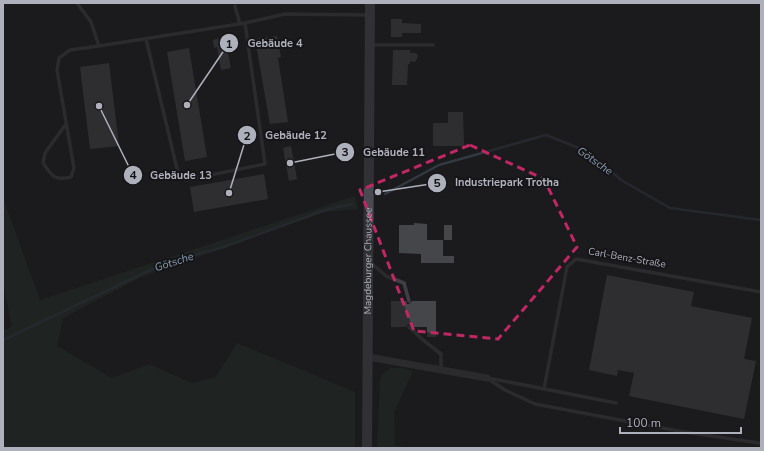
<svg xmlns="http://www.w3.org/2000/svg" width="764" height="451" font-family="'Nunito Sans',sans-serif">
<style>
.green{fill:#242d26}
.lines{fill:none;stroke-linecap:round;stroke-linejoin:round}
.stream{stroke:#313941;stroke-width:2.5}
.building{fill:#45464a}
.service{stroke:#3e3e44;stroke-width:3.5}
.minor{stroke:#3e3e44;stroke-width:7}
.secondary{stroke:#4a4b52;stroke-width:10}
.marked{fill:none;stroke:#c02765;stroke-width:3;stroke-dasharray:8 5;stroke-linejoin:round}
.labels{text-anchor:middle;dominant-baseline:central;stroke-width:4;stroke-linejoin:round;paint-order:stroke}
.street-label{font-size:10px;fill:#aeb1bc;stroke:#161518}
.water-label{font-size:11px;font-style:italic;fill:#879db4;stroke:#161518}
.leader{fill:none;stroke:#aeb1bc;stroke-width:1.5}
.callout-dot{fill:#aeb1bc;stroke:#161518;stroke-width:1.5}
.mark-label{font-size:12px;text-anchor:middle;font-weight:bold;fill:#111}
.callout-label{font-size:11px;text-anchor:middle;font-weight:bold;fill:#aeb1bc;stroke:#161518;stroke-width:4;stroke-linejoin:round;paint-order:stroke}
</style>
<rect width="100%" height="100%" fill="#1b1b1d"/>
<g class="green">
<polygon points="355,196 358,209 325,212 139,278 63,318 57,346 112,378 149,364 192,383 216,377 237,343 355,392 355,448 3,448 3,331 12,326 3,282 3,198 40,300"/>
<path d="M392 368H402L413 371 394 412 395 445 407 448H377L380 380C382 374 385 371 392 368Z"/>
</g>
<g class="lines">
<g class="stream">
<polyline points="385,194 439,165 546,135 579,148 604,165 621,180 670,208 761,220"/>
<polyline points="3,340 165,263 224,247 325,210 352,204"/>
</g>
</g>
<g class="building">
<polygon points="391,19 402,19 402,23 421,24 421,33 402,33 402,37 391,37"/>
<polygon points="277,36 281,57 278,58 288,122 270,124 255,39"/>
<polygon points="225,37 231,68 221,70 217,47 214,48 213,40"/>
<polygon points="189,48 207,157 185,161 167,52"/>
<polygon points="393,50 410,50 410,53 415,53 418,55 417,59 415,62 410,61 410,64 408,64 407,85 392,85"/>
<polygon points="109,63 119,146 90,149 80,67"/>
<polygon points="448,112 463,112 464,146 433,146 433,123 448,123"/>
<polygon points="291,146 297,179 289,181 283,148"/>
<polygon points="264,174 268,199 194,212 190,187"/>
<polygon points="414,223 427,224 427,240 443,240 443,256 454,256 454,263 421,263 421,254 399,253 399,225 414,225"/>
<rect x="444" y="225" width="8" height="15"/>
<polygon points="607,275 694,292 691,306 752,318 744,359 756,361 744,419 629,396 634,373 618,370 617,376 589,370"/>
<polygon points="391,301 406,301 407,304 409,304 412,301 436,301 436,337 427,337 427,327 414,327 409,324 407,325 406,327 391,327"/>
</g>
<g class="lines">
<g class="service">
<polyline points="77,3 91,22 99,46 245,23 285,14 368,15"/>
<polyline points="235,6 240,24"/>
<polyline points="146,39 179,177 186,180 265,164 245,23"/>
<polyline points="371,45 433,45"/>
<path d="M66 124 45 153 43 163C52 176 54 181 71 177L74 168 57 70 59 58 70 50 99 46"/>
<polyline points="370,262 386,276 404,283 409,301"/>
<polyline points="409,327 423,340 441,354 441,369"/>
<polyline points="487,378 505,390 535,404 678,431 759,443"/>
<polyline points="488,378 616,403"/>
<polyline points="544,389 567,267 576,259 761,292"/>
</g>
<polyline class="minor" points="368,357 487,378"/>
<path class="secondary" id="s1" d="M367 448 370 3"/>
</g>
<path d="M0 0H764V451H0ZM470 145 544 179 577 247 498 339 414 331 360 190Z" fill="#1b1b1d" fill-opacity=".55" fill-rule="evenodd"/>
<path class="marked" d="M470 145 544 179 577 247 498 339 414 331 360 190Z"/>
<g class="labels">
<g class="street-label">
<text transform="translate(627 258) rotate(10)">Carl-Benz-Straße</text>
<text stroke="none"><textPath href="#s1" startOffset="187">Magdeburger Chaussee</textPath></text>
</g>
<g class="water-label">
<text transform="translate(595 161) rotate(35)">Götsche</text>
<text transform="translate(174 262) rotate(-18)">Götsche</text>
</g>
</g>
<path class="leader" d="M187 105L229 43M229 193L247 135M290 163L345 152M99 106L133 175M378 192L437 183"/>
<g class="callout-dot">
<circle cx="187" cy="105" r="4"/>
<circle cx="229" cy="193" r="4"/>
<circle cx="290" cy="163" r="4"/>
<circle cx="99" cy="106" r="4"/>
<circle cx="378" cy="192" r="4"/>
<circle cx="229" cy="43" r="10"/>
<circle cx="247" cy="135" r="10"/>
<circle cx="345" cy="152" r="10"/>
<circle cx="133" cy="175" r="10"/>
<circle cx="437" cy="183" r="10"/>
</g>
<g class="mark-label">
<text x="229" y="48">1</text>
<text x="247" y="140">2</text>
<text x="345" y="156">3</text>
<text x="133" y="179">4</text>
<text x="437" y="187">5</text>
</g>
<g class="callout-label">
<text x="275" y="47">Gebäude 4</text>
<text x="296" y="139">Gebäude 12</text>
<text x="394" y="156">Gebäude 11</text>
<text x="181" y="179">Gebäude 13</text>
<text x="507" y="186">Industriepark Trotha</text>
</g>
<rect width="764" height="451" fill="none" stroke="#aeb1bc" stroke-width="8"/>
<path d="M620 427v6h121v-6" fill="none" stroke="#aeb1bc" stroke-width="2"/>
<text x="626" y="427" font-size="12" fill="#aeb1bc" stroke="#161518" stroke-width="3" paint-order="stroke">100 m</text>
</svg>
